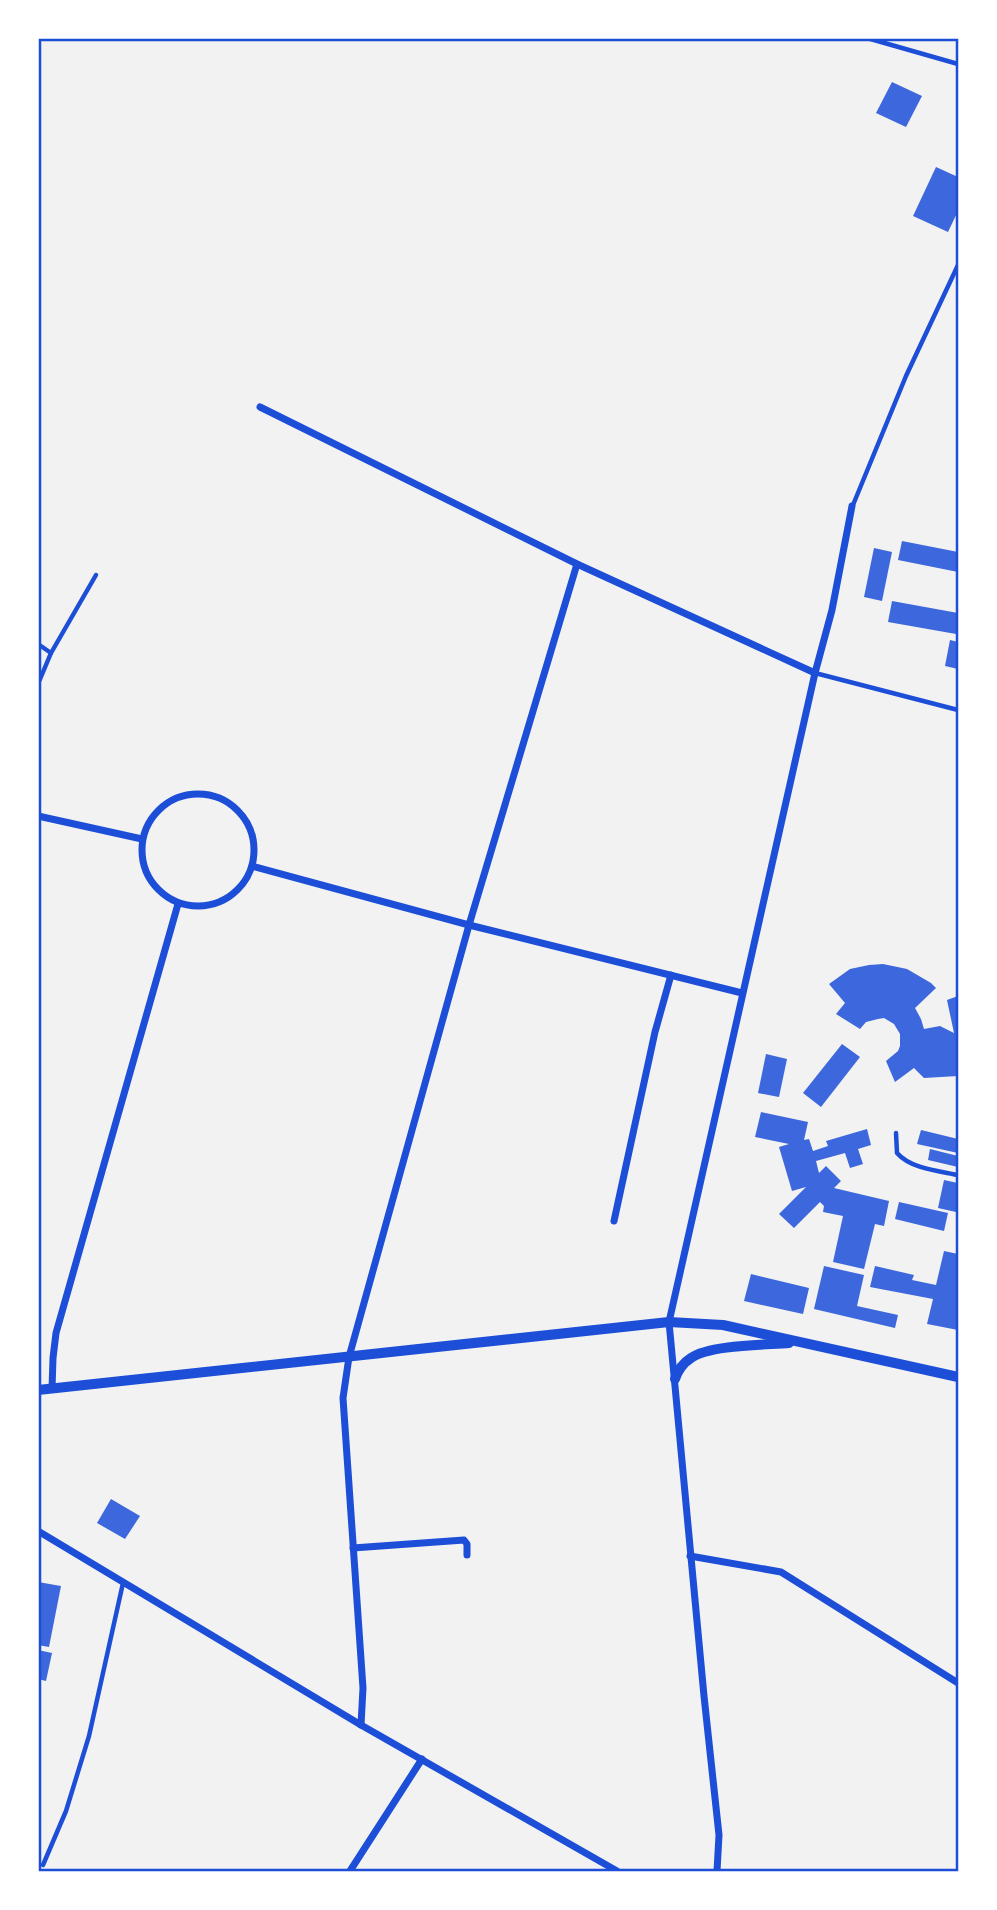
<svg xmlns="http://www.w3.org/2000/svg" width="997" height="1910" font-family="Montserrat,sans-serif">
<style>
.building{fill:#3d67dc}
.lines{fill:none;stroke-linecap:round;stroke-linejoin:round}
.service{stroke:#1d4ed8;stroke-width:4.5}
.minor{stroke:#1d4ed8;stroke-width:7}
.tertiary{stroke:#1d4ed8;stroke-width:10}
.neatline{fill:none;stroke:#1d4ed8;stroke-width:2.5}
</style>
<rect width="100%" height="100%" fill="#f2f2f2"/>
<g class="building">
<polygon points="892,82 922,96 906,127 876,113"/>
<polygon points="936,167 958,177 958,211 948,232 913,216"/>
<polygon points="902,541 958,552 958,572 898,560"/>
<polygon points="874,548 892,552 882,601 864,597"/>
<polygon points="892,601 958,613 956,634 888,622"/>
<polygon points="950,640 958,642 958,669 945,666"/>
<polygon points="883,964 907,969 931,983 936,988 915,1008 921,1019 924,1029 940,1026 954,1033 947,1000 958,996 958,1076 924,1078 914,1068 895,1082 886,1061 898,1051 900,1046 900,1034 894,1024 884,1018 878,1019 866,1022 860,1029 836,1014 845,1003 829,984 850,969 869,965"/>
<polygon points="842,1044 860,1057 821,1107 803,1093"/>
<polygon points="766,1054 787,1059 779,1097 758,1093"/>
<polygon points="761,1112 808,1122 804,1140 809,1139 813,1151 828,1146 826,1141 867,1129 871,1145 858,1149 863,1164 850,1168 845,1153 816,1161 819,1173 826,1166 841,1181 834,1188 889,1201 884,1226 875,1224 864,1269 833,1262 843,1216 823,1212 824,1206 820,1202 794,1228 779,1214 806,1187 792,1191 779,1147 789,1144 755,1137"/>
<polygon points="921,1130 958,1139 958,1153 917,1144"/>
<polygon points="930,1149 958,1156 958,1167 928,1160"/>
<polygon points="944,1180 958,1183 958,1211 957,1211 956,1212 938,1208"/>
<polygon points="899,1202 948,1213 944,1231 895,1219"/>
<polygon points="944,1251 958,1254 958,1330 927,1324 933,1299 870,1287 875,1266 914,1275 912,1280 936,1285"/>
<polygon points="824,1266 864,1275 857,1306 898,1315 895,1328 814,1309"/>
<polygon points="751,1274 809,1288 803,1314 744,1301"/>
<polygon points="111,1499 140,1516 125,1539 97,1523"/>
<polygon points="38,1582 61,1586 49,1647 38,1645"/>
<polygon points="38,1650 52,1653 46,1681 38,1679"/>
</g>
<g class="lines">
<g class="service">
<polyline points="867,38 958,64"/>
<polyline points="853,505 906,376 958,265"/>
<polyline points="38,644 51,653"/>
<polyline points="815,673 958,710"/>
<polyline points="38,684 51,653 96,575"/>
<path d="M896 1133 897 1153C911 1169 939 1171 958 1175"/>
<polyline points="43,1865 66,1811 89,1736 123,1583"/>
</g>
<g class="minor">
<polyline points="260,407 577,564 815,673"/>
<circle cx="198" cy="850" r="56"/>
<polyline points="38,816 142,839"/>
<polyline points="252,866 469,925 742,993"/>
<polyline points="614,1221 655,1032 671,975"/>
<polyline points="52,1389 53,1358 56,1333 178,904"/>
<polyline points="38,1531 361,1725 617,1871"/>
<polyline points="353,1548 464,1540 467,1544 467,1555"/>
<polyline points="690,1556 781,1572 958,1683"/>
<polyline points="361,1725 363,1688 343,1398 349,1357 469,925 577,564"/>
<polyline points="350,1871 422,1759"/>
<polyline points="717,1871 719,1835 704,1696 669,1322 815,673 832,610 852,506"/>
</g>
<g class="tertiary">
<path d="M675 1379C678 1370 683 1363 691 1358 709 1345 765 1345 789 1343"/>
<polyline points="38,1390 669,1322 723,1325 958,1377"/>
</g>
</g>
<rect width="997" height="1910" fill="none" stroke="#ffffff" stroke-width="80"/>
<rect x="40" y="40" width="917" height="1830" class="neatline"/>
</svg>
